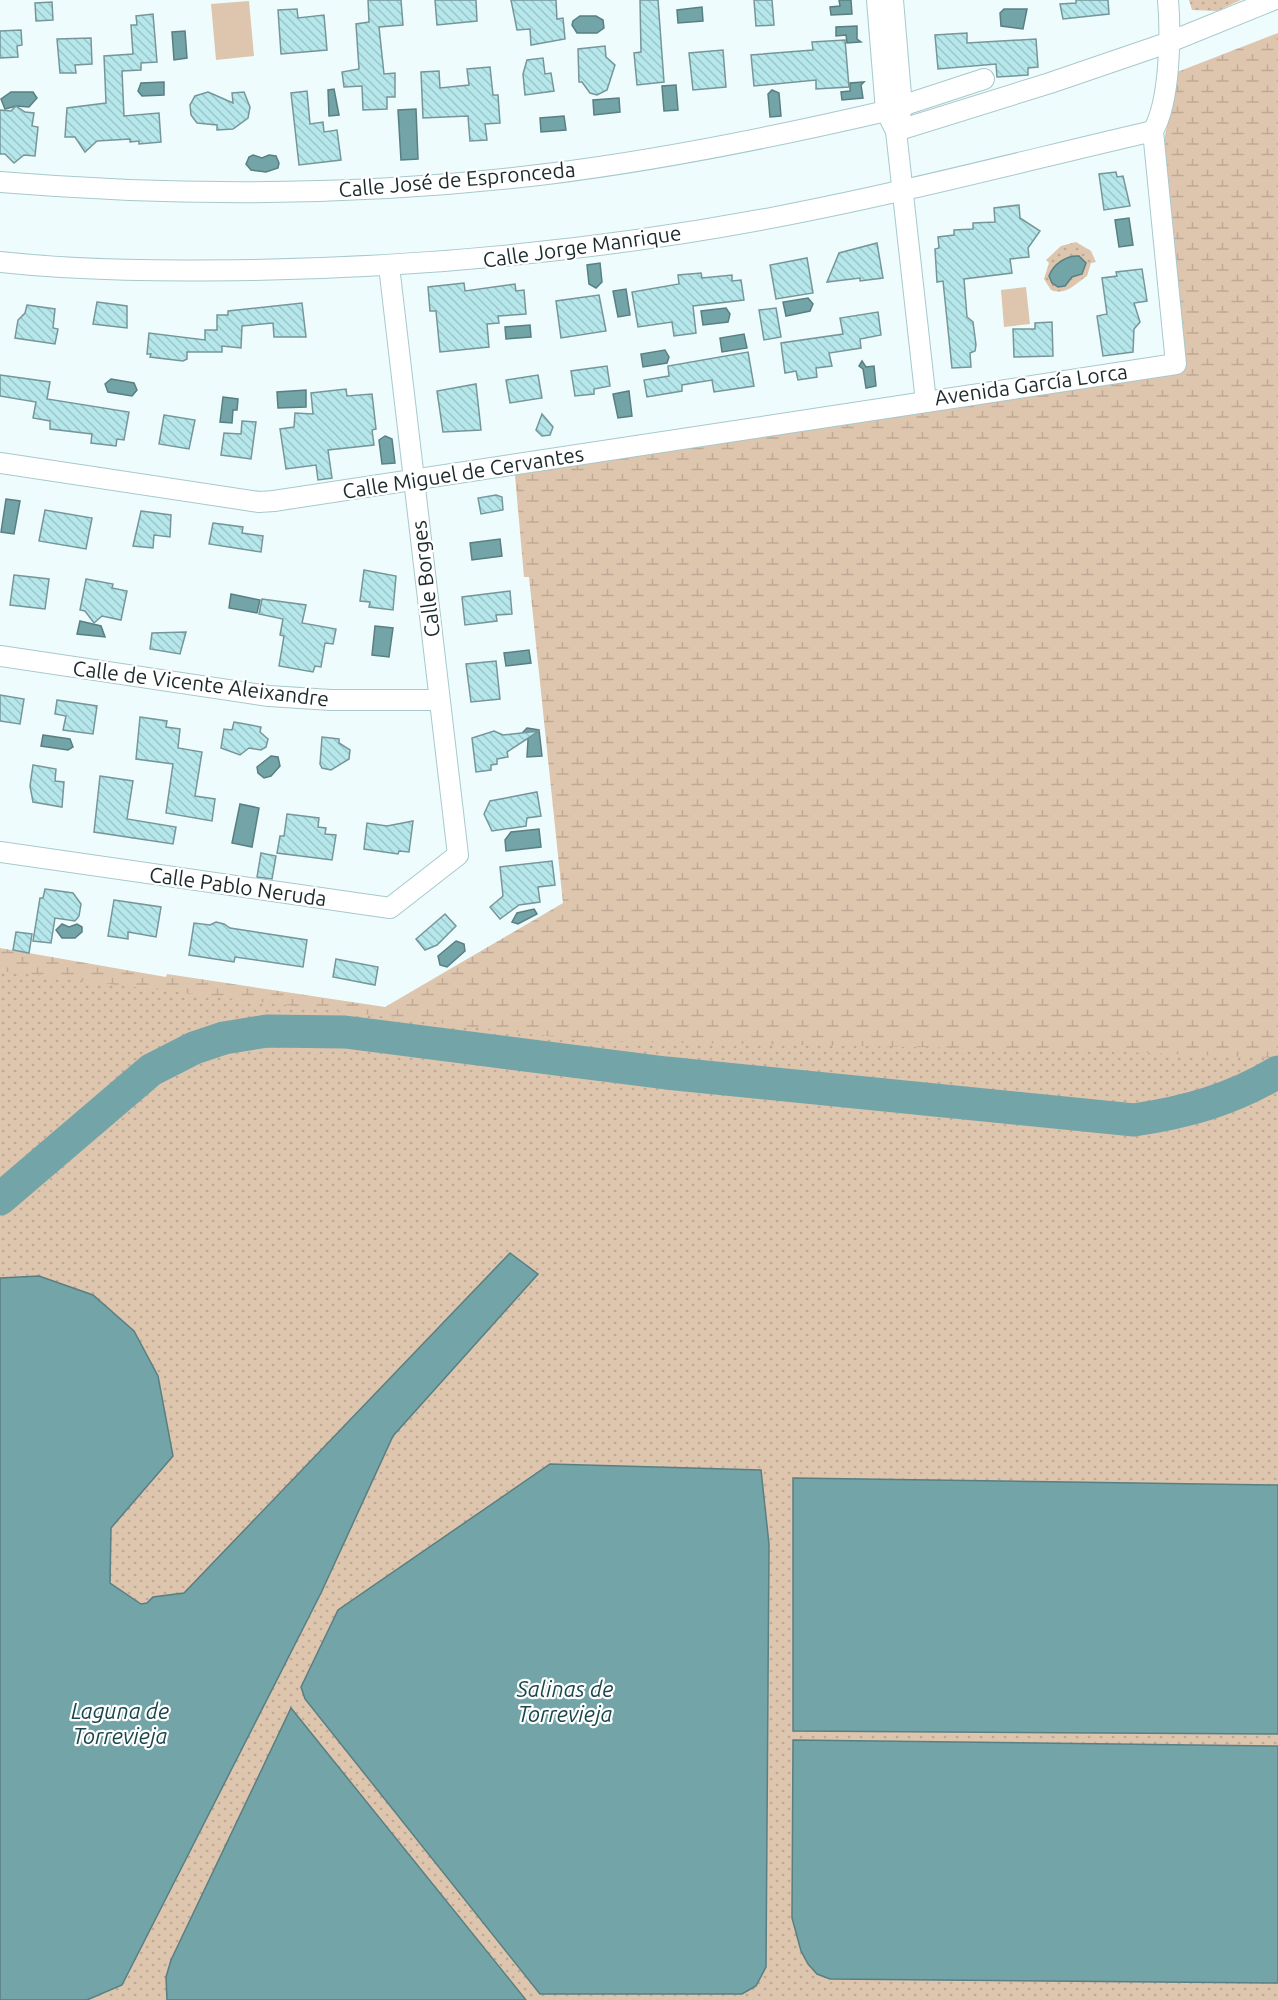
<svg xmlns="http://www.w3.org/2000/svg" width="1278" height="2000" font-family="Ubuntu,sans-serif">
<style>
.green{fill:#dec5ae}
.wetland{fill:url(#wetland-marsh)}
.park{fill:url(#park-dots)}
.water{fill:#73a4a7;stroke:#597f82;stroke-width:1.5}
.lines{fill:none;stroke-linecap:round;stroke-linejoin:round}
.river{stroke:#73a4a7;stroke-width:33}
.building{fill:url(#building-back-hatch);stroke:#769699;stroke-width:1.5}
.minor-casing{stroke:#a7c9cc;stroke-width:22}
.minor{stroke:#fff;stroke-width:20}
.labels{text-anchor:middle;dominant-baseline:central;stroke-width:4.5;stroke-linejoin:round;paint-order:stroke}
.street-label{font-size:21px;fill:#1d2a2b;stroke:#fff}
.water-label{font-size:22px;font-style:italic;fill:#19474a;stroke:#fff}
</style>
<defs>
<pattern id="wetland-marsh" width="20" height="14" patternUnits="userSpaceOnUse" patternTransform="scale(1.5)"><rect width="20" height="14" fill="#dec5ae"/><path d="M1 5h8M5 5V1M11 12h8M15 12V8" fill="none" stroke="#bea996"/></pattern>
<pattern id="park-dots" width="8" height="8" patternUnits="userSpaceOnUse" patternTransform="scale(1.5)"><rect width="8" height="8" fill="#dec5ae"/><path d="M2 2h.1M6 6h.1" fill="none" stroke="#bea996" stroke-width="1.8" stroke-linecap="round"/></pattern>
<pattern id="building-back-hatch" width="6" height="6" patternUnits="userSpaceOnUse" patternTransform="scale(1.5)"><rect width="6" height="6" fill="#b5e7eb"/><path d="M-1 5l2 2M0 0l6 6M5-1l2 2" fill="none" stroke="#9bc6ca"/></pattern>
</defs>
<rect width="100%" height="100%" fill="#eefcfd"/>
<g class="green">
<polygon points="249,1 254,56 216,60 211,4"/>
<polygon points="1026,287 1030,324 1004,327 1001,290"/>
</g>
<path class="wetland" d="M1278 33V1361L0 1278V948L166 977 167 974 385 1007 563 903 529 577H524L515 475 1184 371 1163 150C1166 119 1176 108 1172 74Z"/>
<g class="park">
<polygon points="1189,0 1241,0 1217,11 1192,10"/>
<path d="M1076 242 1091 251 1096 262 1091 263 1087 276C1075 284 1066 296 1051 290L1044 279 1049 263 1046 260 1061 246Z"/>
<polygon points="0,971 589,1041 1071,1050 1278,1058 1278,2000 0,2000"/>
</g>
<g class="water">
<polygon points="839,0 851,0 852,14 831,15 830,7 840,6"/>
<polygon points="702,7 703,21 678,23 677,10"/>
<polygon points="1004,9 1027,9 1023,29 1001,26 1000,13"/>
<polygon points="580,16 596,16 603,20 604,28 597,33 577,33 572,25 573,21"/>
<polygon points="857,26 857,39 861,42 847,43 846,35 836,36 836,27"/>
<polygon points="185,31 187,58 174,60 172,32"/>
<polygon points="164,82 164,95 142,96 138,91 141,83"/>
<polygon points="864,82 861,85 863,98 842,100 841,92 850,91 850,83"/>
<polygon points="676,85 678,110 664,111 662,86"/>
<polygon points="334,89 339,115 329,116 328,90"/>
<polygon points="772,90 779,93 781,116 770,117 768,94"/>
<polygon points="11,92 33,92 37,98 29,107 16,106 5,109 1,99"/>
<polygon points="619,98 620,112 594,115 593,100"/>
<polygon points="416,109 418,159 401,160 398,110"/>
<polygon points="564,116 566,130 541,132 540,118"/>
<polygon points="253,155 262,158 269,155 276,156 279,163 278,168 266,172 251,170 246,164 249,157"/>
<polygon points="1129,218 1133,245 1119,247 1115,220"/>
<path d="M1079 256 1086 263 1082 274 1072 277 1065 286 1058 287 1052 283 1049 276C1053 264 1067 255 1079 256Z"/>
<polygon points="600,263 602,282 596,288 589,284 587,265"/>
<polygon points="626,289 630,315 618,317 613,291"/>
<polygon points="808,298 813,304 810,311 786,316 783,302"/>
<polygon points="726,308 730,314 728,322 703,325 701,311"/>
<polygon points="530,325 531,337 506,339 505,327"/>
<polygon points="744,334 747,348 722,352 720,338"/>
<polygon points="665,350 669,357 667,363 643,367 641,354"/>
<polygon points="862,361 866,367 874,366 876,386 866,388 863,369 859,366"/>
<polygon points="111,379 134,383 137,390 132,396 108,392 105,384"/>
<polygon points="306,390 306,407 278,408 277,392"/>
<polygon points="629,391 632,416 618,418 613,394"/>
<polygon points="223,397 238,399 237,410 233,410 232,423 220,422"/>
<polygon points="385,436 392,439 395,463 382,464 379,440"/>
<polygon points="6,499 20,501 14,534 1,532"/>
<polygon points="500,539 502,556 472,560 470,543"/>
<polygon points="231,594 260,600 257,613 229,608"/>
<polygon points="80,621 101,626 105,637 77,634"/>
<polygon points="375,626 393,628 389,657 372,655"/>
<polygon points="529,650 531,663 506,666 504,653"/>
<polygon points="527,728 539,730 542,756 527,757 528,740 523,732"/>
<polygon points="43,735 70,739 73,747 68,750 41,746"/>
<polygon points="271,756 278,757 280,766 271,776 264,778 258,773 257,767"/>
<polygon points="240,804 259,808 252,847 232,843"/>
<polygon points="539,829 541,847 506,851 505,840 511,832"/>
<polygon points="534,909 537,914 518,924 512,922 517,913"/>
<polygon points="62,924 69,927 77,924 82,927 82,932 75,938 62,938 56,930"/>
<polygon points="456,941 464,944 465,951 447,967 440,965 438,956"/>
<polygon points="510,1253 538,1274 393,1436 321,1593 122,1985 87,2000 0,2000 0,1278 39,1276 93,1295 134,1331 158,1376 173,1456 111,1528 110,1583 141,1604 147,1603 153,1597 184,1593"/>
<polygon points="550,1464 761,1470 769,1544 766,1967 756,1986 742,1994 540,1994 305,1699 301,1687 338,1610"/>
<polygon points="793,1478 1278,1485 1278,1734 793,1731"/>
<polygon points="291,1708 526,2000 167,2000 166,1977 171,1960"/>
<polygon points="793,1740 1278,1746 1278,1983 830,1979 817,1974 808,1964 801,1951 792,1918"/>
</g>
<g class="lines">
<path class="river" d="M0 1199 151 1070 194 1048 224 1038 267 1031 345 1032 666 1073 1134 1120C1187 1112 1231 1100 1278 1072"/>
</g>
<g class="building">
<polygon points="368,0 401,0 403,25 379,27 384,74 395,73 395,97 387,97 387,109 363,110 362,86 344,87 342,72 359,69 356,24 369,22"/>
<polygon points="435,0 476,0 477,21 437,25"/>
<polygon points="511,0 556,0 557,19 563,18 565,39 531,45 530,29 517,30"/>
<polygon points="640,0 658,0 664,82 637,85 634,53 641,52"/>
<polygon points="754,0 772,0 774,25 756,26"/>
<polygon points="1076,0 1108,0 1109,14 1063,19 1060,4 1076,3"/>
<polygon points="52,2 53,20 36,21 35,3"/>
<polygon points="297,9 298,18 324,15 327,50 281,54 278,10"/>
<polygon points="153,14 157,62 141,63 141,70 122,71 124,116 159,113 161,142 139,144 139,141 130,142 130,139 97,141 85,152 75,137 65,137 67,108 106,103 104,56 133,54 131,25 137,25 136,16"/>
<polygon points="21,30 22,45 17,46 18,57 0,58 0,31"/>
<polygon points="967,33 967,43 1036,39 1038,67 1028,68 1028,75 997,77 996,64 938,69 935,35"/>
<polygon points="91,38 92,64 75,65 76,73 60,73 57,39"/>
<polygon points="845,40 849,87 816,89 816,80 754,86 751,55 813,50 812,42"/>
<polygon points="605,46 606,57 615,65 607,90 597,95 590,93 582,82 579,82 578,49"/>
<polygon points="723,50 726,87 693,90 689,53"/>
<polygon points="543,58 545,74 551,73 554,91 525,95 523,74 527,60"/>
<polygon points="490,67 493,95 498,95 500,123 485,124 487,140 470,141 468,116 423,118 421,72 439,71 440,88 469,85 467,69"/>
<polygon points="307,91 310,124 323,122 324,132 337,130 341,160 299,165 291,93"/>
<polygon points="208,92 233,103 232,93 244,92 250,107 248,118 233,129 217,130 217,125 197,123 191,115 190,105 195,96"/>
<polygon points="16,106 25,112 34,113 32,126 38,127 35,156 24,155 14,163 5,154 0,154 0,110 11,111"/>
<polygon points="1116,172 1117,177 1123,176 1130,206 1104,210 1099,174"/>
<polygon points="1019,205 1020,218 1040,231 1028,248 1029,257 1010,259 1012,273 964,279 967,317 973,322 976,345 975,351 970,353 971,367 952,368 943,281 937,282 935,249 939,248 938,237 954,235 954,230 973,229 973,223 995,222 994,208"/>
<polygon points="877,243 883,278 860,281 860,278 827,282 839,253"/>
<polygon points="807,258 813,293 776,299 770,265"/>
<polygon points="1142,269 1147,301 1134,303 1140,322 1134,329 1133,352 1103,356 1097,316 1107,314 1102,278 1117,276 1116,272"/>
<polygon points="701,273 702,278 732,275 732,281 741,280 744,300 693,306 696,333 674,336 672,322 638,327 632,292 679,284 678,275"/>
<polygon points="464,283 465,291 515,284 516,291 524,290 526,314 498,316 499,323 487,324 489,347 440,352 436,311 430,311 428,287"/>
<polygon points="599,295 606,331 561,338 556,301"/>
<polygon points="97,302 127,306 127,328 93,324"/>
<polygon points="302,303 306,337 274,337 273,323 242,326 241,348 222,346 222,352 187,352 187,359 183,361 150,357 151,354 147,354 149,333 205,340 205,330 217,330 217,315 228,315 228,311"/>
<polygon points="27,305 55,309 53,328 58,329 55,344 15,338 18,320 25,313"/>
<polygon points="776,308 781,337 764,340 759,310"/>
<polygon points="878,312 881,335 860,339 861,348 829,353 832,366 816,368 817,377 798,380 796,371 785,373 781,343 843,334 840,318"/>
<polygon points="1052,322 1053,356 1014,357 1013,329 1035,329 1035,323"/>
<polygon points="748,352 754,386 714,392 712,380 682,385 682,391 647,397 644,380 669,376 668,366"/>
<polygon points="607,366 610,386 594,389 594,394 575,396 571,371"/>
<polygon points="0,375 50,382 47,399 129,412 124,440 117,439 116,446 91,443 92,434 50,429 50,421 33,418 36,402 0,396"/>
<polygon points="538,375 542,398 510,403 506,380"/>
<polygon points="476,384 481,430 443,432 437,391"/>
<polygon points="346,389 347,396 372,394 376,429 372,430 374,445 328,450 332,478 318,480 316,465 286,469 280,429 294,427 295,413 313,414 311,393"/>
<polygon points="542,414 553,427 550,435 542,436 536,430"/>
<polygon points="164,415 195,420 189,449 159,444"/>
<polygon points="242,421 256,422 251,459 221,455 224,433 241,434"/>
<polygon points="496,495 502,497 503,510 481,514 478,498"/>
<polygon points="45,510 92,518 86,549 39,541"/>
<polygon points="141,511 171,515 170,537 154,535 153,548 133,546"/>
<polygon points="213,523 243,527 242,533 263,536 261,552 209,544"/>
<polygon points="364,570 396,576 393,610 369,607 370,602 360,601"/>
<polygon points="14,575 49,579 45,609 10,605"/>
<polygon points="86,579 113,584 112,588 127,591 121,620 102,616 94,623 85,611 80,610"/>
<polygon points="510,591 512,614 496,615 497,621 465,625 462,597"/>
<polygon points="262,599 306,605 302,623 336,629 333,644 325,643 321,667 315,666 313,672 279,666 284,636 280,635 283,619 259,614"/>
<polygon points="186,632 180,654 150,649 152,633"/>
<polygon points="496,661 500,699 471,702 466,664"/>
<polygon points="0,695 24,699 20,724 0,721"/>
<polygon points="57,700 97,706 93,734 63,730 66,716 55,714"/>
<polygon points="140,717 167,721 166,727 180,729 178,748 202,752 195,796 215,799 212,821 166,813 173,764 136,759"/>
<polygon points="234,722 261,727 260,732 268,739 266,747 261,750 249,748 240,755 221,748 224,729 232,730"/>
<polygon points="494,731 503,735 539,731 507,752 508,757 497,759 497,764 491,765 491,770 476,772 472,738"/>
<polygon points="322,737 339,739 339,743 350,750 349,759 331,770 322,768 320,764"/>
<polygon points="33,765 56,769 55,781 64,782 62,807 33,802 30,786"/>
<polygon points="100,776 133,781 127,819 176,827 173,844 94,832"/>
<polygon points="537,792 541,816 527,818 526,826 492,831 484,814 490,801"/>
<polygon points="287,814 319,818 318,827 326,828 325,834 336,835 332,860 277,853 280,836 284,836"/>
<polygon points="413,821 409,852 399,851 398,854 364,849 367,823 387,826"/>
<polygon points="261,853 276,856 272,879 257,877"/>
<polygon points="552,861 555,885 538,887 540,902 519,905 500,919 490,907 503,896 500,867"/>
<polygon points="45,889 73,893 81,904 79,916 75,921 55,918 51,943 33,941 40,898 43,898"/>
<polygon points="114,900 161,907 156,937 128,932 128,939 108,936"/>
<polygon points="445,914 456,926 437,945 425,950 416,939"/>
<polygon points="216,922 224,924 230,928 307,940 303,967 235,957 234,962 189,955 194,923 210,925"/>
<polygon points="16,932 32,934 29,953 13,950"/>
<polygon points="336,959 378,967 375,985 333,977"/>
</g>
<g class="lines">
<defs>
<g id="minor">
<polyline points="877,0 886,111 984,79"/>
<path d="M893 0 902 107 896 131 926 402 1176 364 1153 131C1170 102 1171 34 1168 0"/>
<path d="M0 182C181 197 367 196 547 174 661 160 774 137 886 111L896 131 1050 83 1167 43 1273 0"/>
<path d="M0 262C84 271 167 271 252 270 429 267 602 250 776 217 902 193 1028 160 1153 131"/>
<polyline points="0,463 259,502 274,501 926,402"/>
<polyline points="0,656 269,696 331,700 439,700"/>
<polyline points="0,852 390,908 458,855 389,266"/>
</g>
</defs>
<use href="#minor" class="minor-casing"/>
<use href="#minor" class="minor"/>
</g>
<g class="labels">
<g class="street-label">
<text transform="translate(457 179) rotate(-5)">Calle José de Espronceda</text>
<text transform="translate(582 246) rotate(-8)">Calle Jorge Manrique</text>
<text transform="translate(1031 384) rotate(-8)">Avenida García Lorca</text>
<text transform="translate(463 472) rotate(-9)">Calle Miguel de Cervantes</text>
<text transform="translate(425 579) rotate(-97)">Calle Borges</text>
<text transform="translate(201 683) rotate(7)">Calle de Vicente Aleixandre</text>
<text transform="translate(238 886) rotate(8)">Calle Pablo Neruda</text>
</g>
<g class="water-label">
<text x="565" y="1688">Salinas de<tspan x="565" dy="25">Torrevieja</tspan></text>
<text x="120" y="1710">Laguna de<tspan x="120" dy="25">Torrevieja</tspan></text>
</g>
</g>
</svg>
